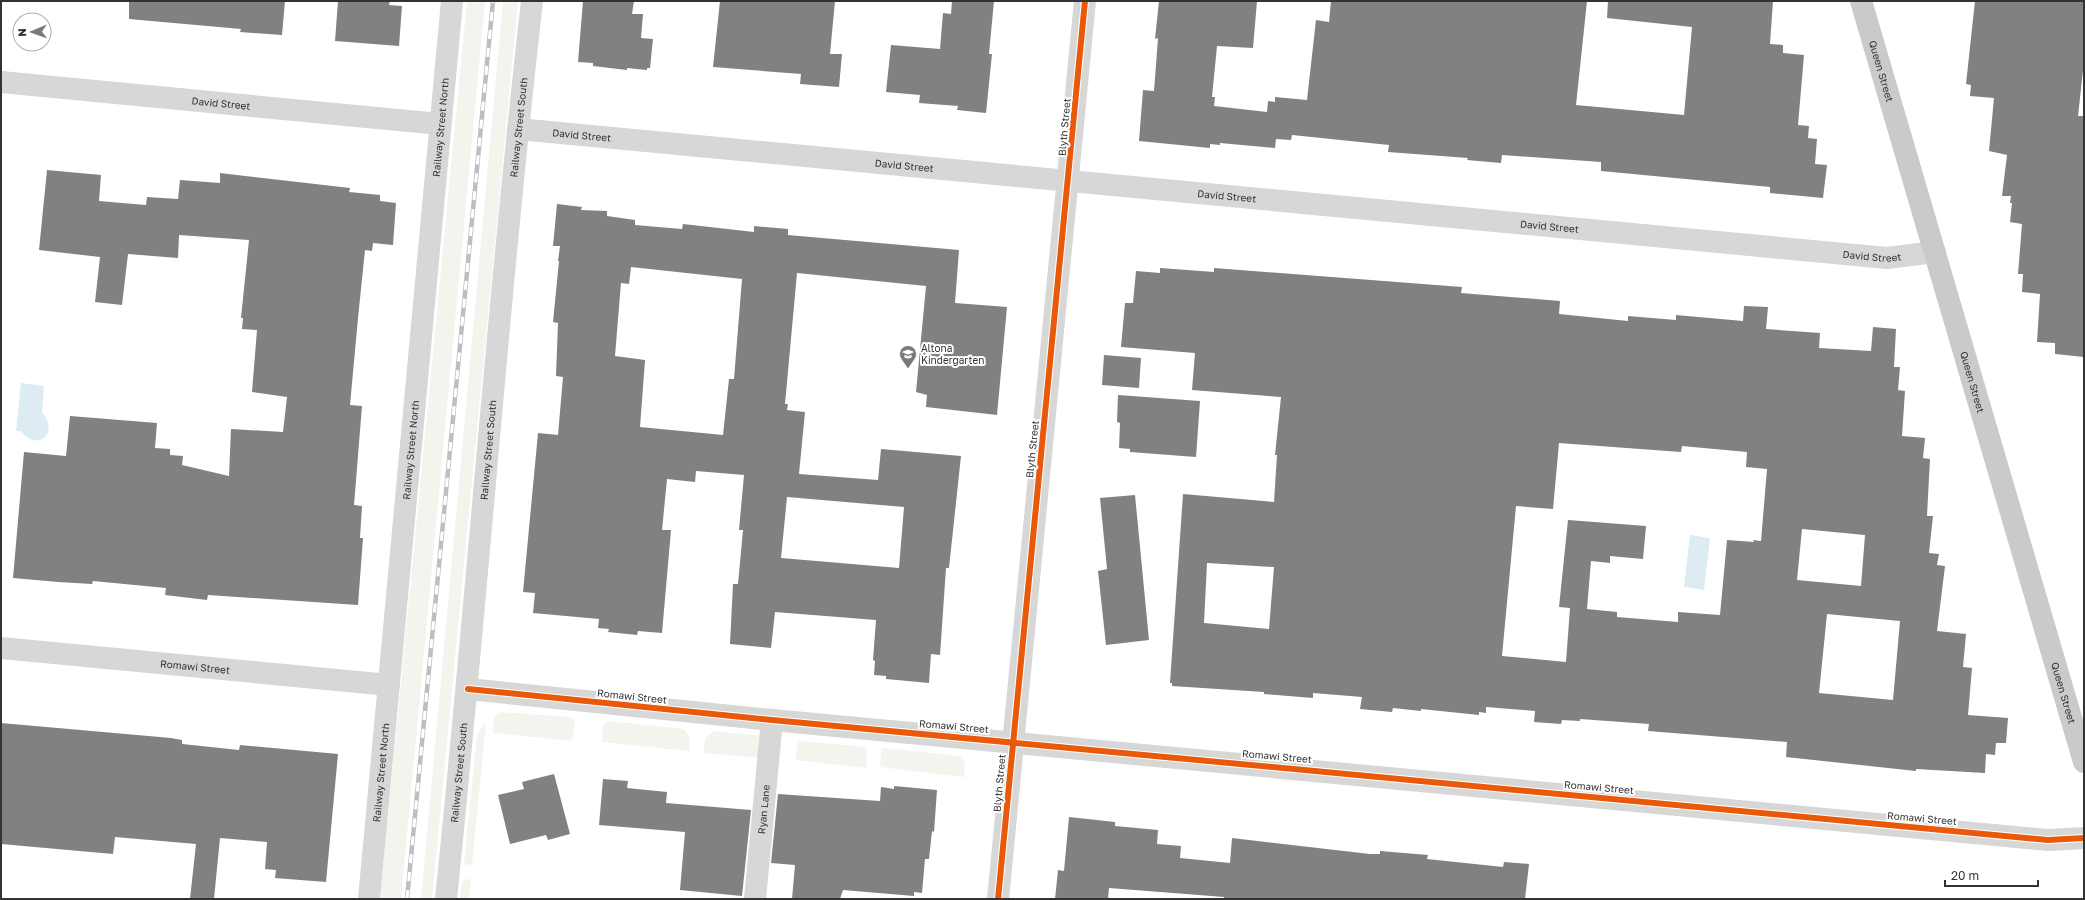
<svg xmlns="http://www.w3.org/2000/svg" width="2085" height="900" font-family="'Golos Text',sans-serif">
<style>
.green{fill:#f1f5ed}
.water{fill:#ddebf3}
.building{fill:#818181;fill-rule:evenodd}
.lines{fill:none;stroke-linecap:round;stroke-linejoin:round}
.minor{stroke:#d7d7d7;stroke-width:22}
.major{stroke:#cacaca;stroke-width:22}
.rail-casing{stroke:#bebebe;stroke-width:4.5}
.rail{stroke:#fff;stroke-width:3;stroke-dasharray:9;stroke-linecap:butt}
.cycleway-casing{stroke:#fff;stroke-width:8}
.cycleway{stroke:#e8590c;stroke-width:6}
.labels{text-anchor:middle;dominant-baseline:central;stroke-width:4;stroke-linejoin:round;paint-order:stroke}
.street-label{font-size:10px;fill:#333;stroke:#fff}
.poi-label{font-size:10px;fill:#333;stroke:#fff;text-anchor:start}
</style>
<rect width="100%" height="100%" fill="#fff"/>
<g class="green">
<polygon points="467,1 485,1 401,899 380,899"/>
<polygon points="503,1 518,1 432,899 421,899"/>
<polygon points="501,712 570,717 575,720 572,741 493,733 494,717"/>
<polygon points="607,721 684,729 690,737 689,751 602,742 603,726"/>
<polygon points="486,722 472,865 464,864 477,734"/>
<polygon points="714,731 762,736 763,758 704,753 705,738"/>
<polygon points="800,741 864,747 867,749 866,768 796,760 797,745"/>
<polygon points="884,748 959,756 965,763 964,777 880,767 881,750"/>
<polygon points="465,879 471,880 469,899 460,899 462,883"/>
</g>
<g class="water">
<path d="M21 383 44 386 42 413C60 432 38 453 21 431H16Z"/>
<polygon points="1690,535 1710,538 1704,590 1684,587"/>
</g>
<g class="building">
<polygon points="129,1 285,1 282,35 240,32 241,29 129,19"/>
<polygon points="338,1 390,1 389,5 402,6 399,46 335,41"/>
<polygon points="583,1 634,1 632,14 643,14 641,38 653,39 650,68 647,68 647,70 627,68 627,70 593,66 593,63 578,62"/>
<polygon points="720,1 835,1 830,54 842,54 839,87 800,84 801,74 713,67"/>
<polygon points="952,1 994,1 989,54 992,54 986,113 957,110 958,106 919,103 920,95 886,92 891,45 940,49 943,13 951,14"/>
<polygon points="1159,1 1257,1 1253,48 1217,46 1212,97 1215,97 1214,106 1267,112 1268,101 1275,102 1275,97 1307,100 1316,20 1329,22 1331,1 1587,1 1576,105 1684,115 1692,27 1607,18 1608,1 1773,1 1770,44 1783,45 1783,53 1804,55 1798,125 1809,126 1808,138 1817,139 1815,164 1827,165 1823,198 1770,193 1770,187 1601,171 1601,162 1502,155 1501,163 1467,160 1468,158 1388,152 1389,145 1292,135 1291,140 1276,139 1275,148 1220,143 1220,145 1210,144 1210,148 1139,141 1143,90 1154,91 1158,38 1155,39"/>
<polygon points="1975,1 2084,1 2084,61 2078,116 2084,116 2084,357 2055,354 2055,343 2037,342 2040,294 2022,292 2023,274 2018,274 2022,224 2010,222 2012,203 2010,203 2011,196 2002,196 2007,155 1989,151 1994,98 1970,96 1971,85 1966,84"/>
<polygon points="47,170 101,175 99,201 146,205 147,197 178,199 180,180 220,183 220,173 350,188 349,192 380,195 380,201 396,203 393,245 373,243 372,251 365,250 358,318 350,405 362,406 354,505 362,506 360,538 363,538 358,605 208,595 207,600 165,595 166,588 93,581 92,584 58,582 13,578 24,452 66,456 70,416 157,423 155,448 170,449 170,455 183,456 182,465 229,476 231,429 283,432 287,397 252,392 257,330 242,329 243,318 241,318 249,240 179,235 178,258 128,254 122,305 95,302 100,257 39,250"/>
<path d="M557 204 582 207 581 210 607 211V216L635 220V225L682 229 683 224 754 232V226L788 229V235L959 250 955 303 1007 307 997 415 926 407 927 395 916 392 926 286 797 273 785 404H788L787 410 805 412 799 474 878 480 881 449 961 456 949 568H946L940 655 931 654 929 683 886 679V676L874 675 875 661 873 660 876 620 775 612 771 648 730 644 733 584H738L743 530H739L744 475 696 471 695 482 667 479 662 530H671L662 633 638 631 637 635 608 632 609 629 598 628 599 619 533 613 535 593 523 592 538 433 558 435 563 377 556 376 558 323 553 322 559 261H558L560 246H553ZM631 267 742 279 734 379H729L723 435 640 427 645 360 615 356 621 283 629 284ZM787 497 904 507 899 568 781 558Z"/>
<path d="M1160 268 1214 272V268L1462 287 1461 293 1560 301 1559 314 1628 321V316L1676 320V315L1743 321 1744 306 1768 307 1766 329 1820 333 1819 348 1871 351 1873 327 1896 329 1894 367H1900L1898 390 1905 391 1902 436 1925 438 1923 458 1930 459 1927 516H1933L1929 553 1939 554 1937 565 1945 566 1937 631 1966 634 1963 667 1972 668 1968 715 2008 718 2006 743H1996L1995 755 1986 754 1985 773 1916 769V771L1786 757 1787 742 1648 731 1649 724 1580 719V721L1562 720 1561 724 1534 722 1535 711 1486 707V713L1479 712V715L1421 709V711L1393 708 1392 712 1360 709 1362 697 1313 693V698L1264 694V692L1172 686V683H1170L1183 494 1274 502 1277 455H1275L1281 397 1192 390 1195 353 1121 347 1125 303H1133L1136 271 1160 273ZM1559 443 1681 452 1682 446 1747 452 1746 467 1767 469 1761 541 1753 540 1754 542 1727 540 1720 615 1678 612V622L1617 617V612L1587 609 1591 561 1610 563V556L1643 559 1646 526 1568 520 1559 607 1570 608 1566 662 1502 656 1516 506 1553 509ZM1802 529 1865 535 1861 586 1797 580ZM1207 563 1274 567 1269 629 1204 623ZM1827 614 1900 621 1893 700 1819 693Z"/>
<polygon points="1104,355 1141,358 1139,388 1102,385"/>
<polygon points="1118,395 1200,401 1196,457 1130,452 1130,449 1119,448 1120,423 1117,422"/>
<polygon points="1135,495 1149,640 1106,645 1098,571 1107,569 1100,498"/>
<polygon points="1,723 171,738 182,740 182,744 239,750 240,745 338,754 326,882 275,878 276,870 265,869 267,842 220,838 214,899 190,899 196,844 115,837 113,854 1,844"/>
<polygon points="554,774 570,834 548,840 546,835 510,844 498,795 524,789 522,782"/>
<polygon points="603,779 628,781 627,788 667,792 666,803 751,810 742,896 680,890 685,832 599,825"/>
<polygon points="894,786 937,790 934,832 932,831 929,859 925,859 922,893 914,892 914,896 843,890 840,899 792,899 795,865 771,863 778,794 880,801 881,787 894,789"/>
<polygon points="1069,817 1115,822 1115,826 1158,830 1157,844 1181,846 1180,858 1230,863 1232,838 1370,854 1380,854 1380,851 1428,855 1427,859 1503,867 1504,862 1529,864 1525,899 1224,899 1224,897 1109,888 1108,899 1055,899 1058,870 1064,871"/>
</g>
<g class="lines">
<g class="minor">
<path id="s1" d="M1 82 440 124"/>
<path id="s2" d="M518 129 1887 258 1935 252"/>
<path id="s3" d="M1 648 389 685"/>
<polyline points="468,689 772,720 2048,840 2084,838"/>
<path id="s4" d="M369 899 452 1"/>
<path id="s5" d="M446 899C477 600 498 300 532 1"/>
<path id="s6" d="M755 899 772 720"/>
<polyline points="998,899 1085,1"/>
</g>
<path class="major" id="s7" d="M1861 1 2084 762"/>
<defs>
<polyline id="rail" points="407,899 493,1"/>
</defs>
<use href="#rail" class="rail-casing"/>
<use href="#rail" class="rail"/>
<defs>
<g id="cycleway">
<polyline points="468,689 772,720 2048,840 2084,838"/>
<polyline points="998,899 1085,1"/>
</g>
</defs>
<use href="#cycleway" class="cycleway-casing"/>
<use href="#cycleway" class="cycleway"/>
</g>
<defs>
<symbol id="school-pin" viewBox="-11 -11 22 30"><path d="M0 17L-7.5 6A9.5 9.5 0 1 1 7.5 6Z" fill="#7a7a7a" stroke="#fff"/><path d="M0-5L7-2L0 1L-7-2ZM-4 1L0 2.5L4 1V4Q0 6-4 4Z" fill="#fff"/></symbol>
</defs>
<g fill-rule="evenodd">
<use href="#school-pin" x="898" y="344" width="20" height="27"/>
</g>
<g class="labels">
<g class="street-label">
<text stroke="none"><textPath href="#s7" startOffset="73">Queen Street</textPath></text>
<text stroke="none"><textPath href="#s1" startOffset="221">David Street</textPath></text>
<text stroke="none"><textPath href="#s4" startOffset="775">Railway Street North</textPath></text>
<text stroke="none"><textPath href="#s5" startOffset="775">Railway Street South</textPath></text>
<text transform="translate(1064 127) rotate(-85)">Blyth Street</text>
<text stroke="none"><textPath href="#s2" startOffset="64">David Street</textPath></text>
<text stroke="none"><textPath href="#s2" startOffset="388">David Street</textPath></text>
<text stroke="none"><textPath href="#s2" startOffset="712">David Street</textPath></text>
<text stroke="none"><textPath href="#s2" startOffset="1036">David Street</textPath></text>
<text stroke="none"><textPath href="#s2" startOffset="1360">David Street</textPath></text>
<text stroke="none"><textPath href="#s7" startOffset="397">Queen Street</textPath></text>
<text transform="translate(1032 449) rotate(-84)">Blyth Street</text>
<text stroke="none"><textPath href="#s4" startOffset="451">Railway Street North</textPath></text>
<text stroke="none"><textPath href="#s5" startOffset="451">Railway Street South</textPath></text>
<text stroke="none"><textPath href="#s3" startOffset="195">Romawi Street</textPath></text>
<text stroke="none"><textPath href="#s7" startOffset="721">Queen Street</textPath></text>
<text transform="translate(632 696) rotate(6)">Romawi Street</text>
<text transform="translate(954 726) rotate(5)">Romawi Street</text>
<text transform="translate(1277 756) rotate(5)">Romawi Street</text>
<text stroke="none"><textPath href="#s4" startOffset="127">Railway Street North</textPath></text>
<text stroke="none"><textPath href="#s5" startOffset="127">Railway Street South</textPath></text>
<text transform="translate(999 783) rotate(-85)">Blyth Street</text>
<text transform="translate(1599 787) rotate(5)">Romawi Street</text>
<text stroke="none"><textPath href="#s6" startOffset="90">Ryan Lane</textPath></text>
<text transform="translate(1922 818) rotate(5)">Romawi Street</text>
</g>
<g class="poi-label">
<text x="921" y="348">Altona<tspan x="921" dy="12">Kindergarten</tspan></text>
</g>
</g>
<rect width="2085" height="900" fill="none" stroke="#333333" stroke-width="4"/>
<g transform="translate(32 32) rotate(268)"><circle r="19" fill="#ffffff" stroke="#adadad"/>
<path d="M0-3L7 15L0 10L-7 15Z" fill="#7a7a7a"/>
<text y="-6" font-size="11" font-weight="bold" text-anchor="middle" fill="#333333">N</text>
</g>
<path d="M1945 880v6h93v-6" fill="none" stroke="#333333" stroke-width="2"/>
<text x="1951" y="880" font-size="12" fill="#333333" stroke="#ffffff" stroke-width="3" paint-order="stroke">20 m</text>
</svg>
